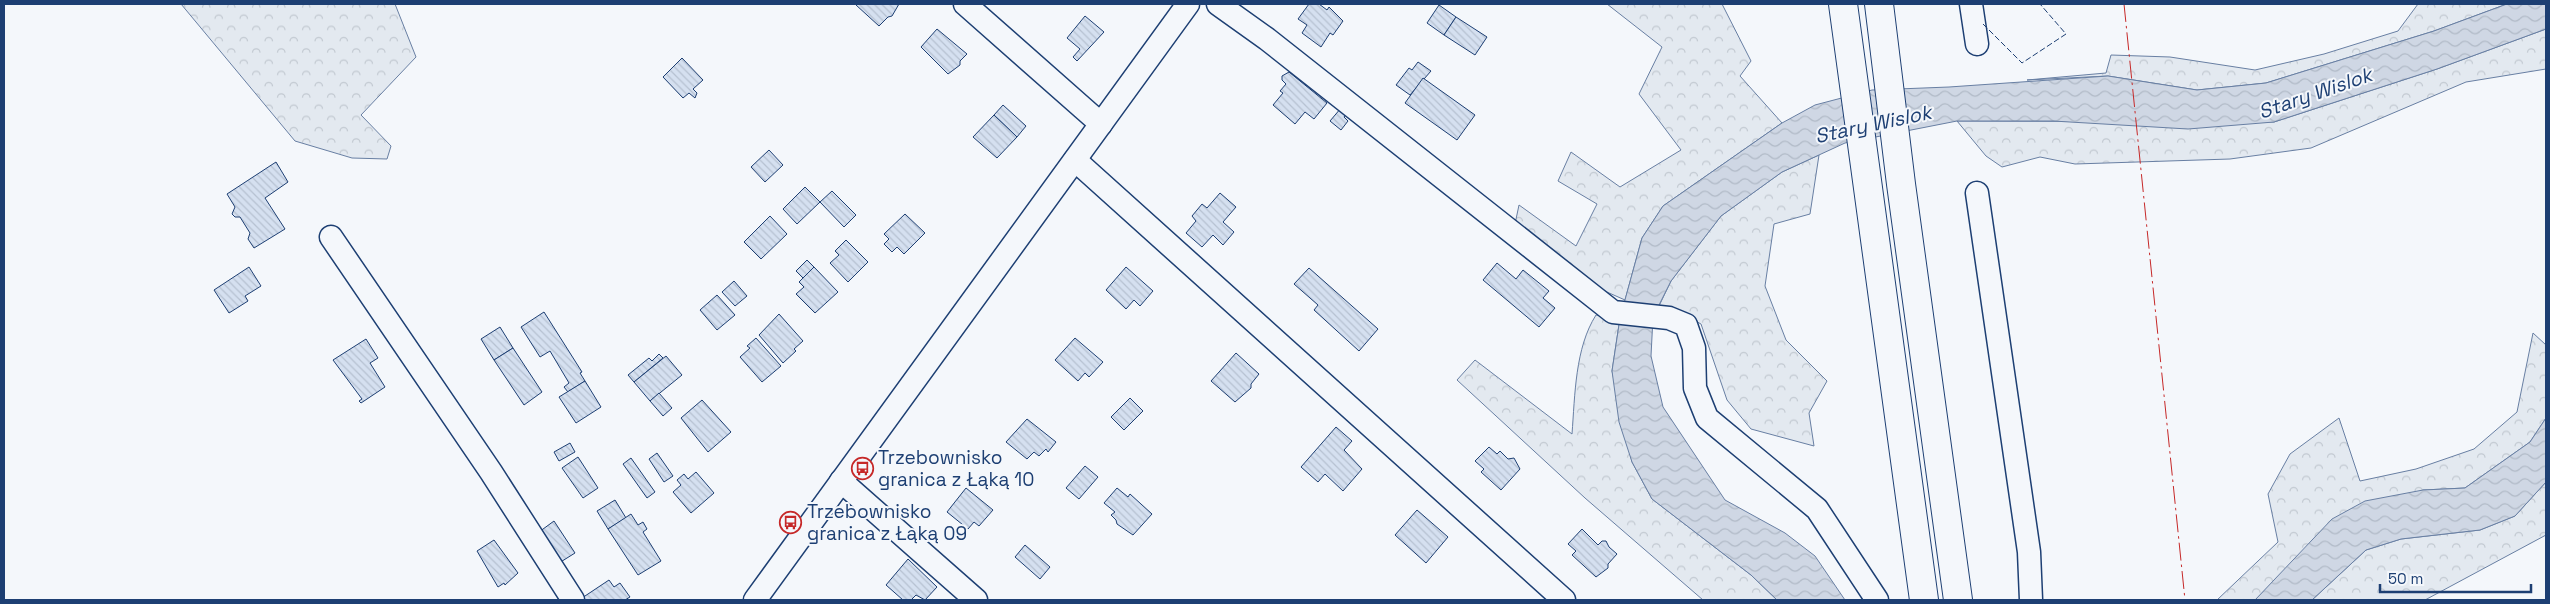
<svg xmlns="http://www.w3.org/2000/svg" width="2550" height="604" font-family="'Space Grotesk',sans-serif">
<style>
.forest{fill:url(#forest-crowns);stroke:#687fa3}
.water{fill:url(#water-waves);stroke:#687fa3}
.building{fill:url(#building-back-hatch);stroke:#1d3f73}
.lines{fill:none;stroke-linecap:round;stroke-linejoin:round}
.minor-casing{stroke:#1d3f73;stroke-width:25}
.major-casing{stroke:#1d3f73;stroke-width:30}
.minor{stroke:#f4f7fb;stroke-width:22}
.major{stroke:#f4f7fb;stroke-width:28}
.fence{stroke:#1d3f73;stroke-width:1;stroke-dasharray:6 2.5;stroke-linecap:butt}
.power{stroke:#c62828;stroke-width:1;stroke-dasharray:18 4 2.5 4;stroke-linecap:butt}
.labels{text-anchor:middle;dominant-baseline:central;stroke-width:4;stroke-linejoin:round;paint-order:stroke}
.poi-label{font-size:19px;fill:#1d3f73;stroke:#f4f7fb;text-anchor:start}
.water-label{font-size:20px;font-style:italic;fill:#1d3f73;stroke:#f4f7fb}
</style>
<defs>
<pattern id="forest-crowns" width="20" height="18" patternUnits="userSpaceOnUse" patternTransform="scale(1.25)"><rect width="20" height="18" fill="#e3e9f0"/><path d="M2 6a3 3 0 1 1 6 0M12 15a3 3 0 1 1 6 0" fill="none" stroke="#c2c9d1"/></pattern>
<pattern id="water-waves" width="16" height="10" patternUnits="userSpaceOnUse" patternTransform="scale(1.25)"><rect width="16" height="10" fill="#cfd7e4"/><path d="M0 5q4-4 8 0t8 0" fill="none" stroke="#b1bac7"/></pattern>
<pattern id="building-back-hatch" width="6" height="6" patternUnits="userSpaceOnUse" patternTransform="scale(1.25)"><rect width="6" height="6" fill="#d5e0f0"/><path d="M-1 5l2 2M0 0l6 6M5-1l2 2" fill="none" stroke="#b6c1d1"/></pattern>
</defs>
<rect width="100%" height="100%" fill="#f4f7fb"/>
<g class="forest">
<polygon points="181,4 395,4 416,57 361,115 391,146 387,159 352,158 295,141"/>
<polygon points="1607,4 1722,4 1751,61 1740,76 1782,123 1663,206 1642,238 1625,300 1591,285 1515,224 1519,205 1576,246 1597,204 1558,181 1571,152 1620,187 1681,150 1639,94 1662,47"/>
<polygon points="2418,4 2507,4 2434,31 2266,83 2197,90 2108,76 2027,80 2106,73 2111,55 2170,57 2255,70 2324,54 2398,31"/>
<polygon points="2546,29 2546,69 2466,82 2311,148 2230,159 2075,164 2040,157 2002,167 1986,156 1957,121 2274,122 2437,69"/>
<polygon points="1819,155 1810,214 1774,224 1765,286 1786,340 1827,381 1809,413 1814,446 1751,429 1727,400 1701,324 1681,313 1658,308 1671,281 1721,216 1782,172"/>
<path d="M1596 315 1620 318 1612 371 1632 462 1652 499 1751 575 1777 600H1703L1585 498 1457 380 1475 360 1572 434C1575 395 1575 348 1596 315Z"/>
<polygon points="2533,333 2546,345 2546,418 2530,442 2465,488 2423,490 2273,582 2255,600 2217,600 2278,542 2268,494 2290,454 2339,418 2360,481 2416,469 2474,449 2517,412"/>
<polygon points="2546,482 2546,535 2425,600 2312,600 2366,550 2401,539 2480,530 2515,516"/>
</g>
<g class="water">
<polygon points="2507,4 2546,4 2546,29 2437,69 2274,122 2188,129 2053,121 1957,121 1845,143 1782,172 1721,216 1671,281 1653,317 1651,356 1663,407 1725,500 1785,533 1815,556 1845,600 1777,600 1751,575 1652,499 1632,462 1619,422 1612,371 1620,318 1642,238 1663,206 1782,123 1815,105 1872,90 1949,87 2108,76 2197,90 2266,83 2434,31"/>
<polygon points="2546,418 2546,482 2515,516 2480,530 2401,539 2366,550 2312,600 2255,600 2332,519 2365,501 2423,490 2465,488 2530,442"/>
</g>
<g class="building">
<polygon points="857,4 899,4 892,16 888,17 879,26 856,5"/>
<polygon points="1309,4 1319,4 1327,10 1329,7 1343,21 1333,35 1330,33 1321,47 1302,33 1307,25 1298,19"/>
<polygon points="1439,5 1456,17 1444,35 1427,23"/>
<polygon points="1085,16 1104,32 1077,61 1073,57 1080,49 1067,38"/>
<polygon points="1456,17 1487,37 1475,55 1444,35"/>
<polygon points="937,29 967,54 960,61 960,65 948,74 921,47"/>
<polygon points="682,58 703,80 693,89 697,93 695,98 689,93 683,98 663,77"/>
<polygon points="1418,62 1431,71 1410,95 1396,85 1409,68 1412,70"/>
<polygon points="1289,72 1327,103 1314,119 1305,112 1295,124 1273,105 1283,93 1280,91 1286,84 1282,80 1282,76"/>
<polygon points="1423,78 1475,115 1457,140 1405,103"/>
<polygon points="1003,105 1026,126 1017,137 994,115"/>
<polygon points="1341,108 1347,113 1344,117 1348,121 1341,130 1330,121"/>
<polygon points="994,115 1017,137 997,158 973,137"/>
<polygon points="769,150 783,165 765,182 751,167"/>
<polygon points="276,162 288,182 265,198 285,229 254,248 248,239 250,233 240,217 235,217 232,214 235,207 227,194"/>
<polygon points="805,187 820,202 797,224 783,209"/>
<polygon points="832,191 856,215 844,227 820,202"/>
<polygon points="1220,193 1236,207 1223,222 1234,232 1223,245 1213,235 1202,247 1186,233 1196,221 1192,216 1202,204 1207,208"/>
<polygon points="905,214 925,233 904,254 897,247 892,252 884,244 889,239 884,234"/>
<polygon points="770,216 787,234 761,259 744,242"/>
<polygon points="846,240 868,262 848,282 830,263 839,255 835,251"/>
<polygon points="807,260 814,267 803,278 796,271"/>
<polygon points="1497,263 1516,279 1523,270 1549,291 1543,298 1555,308 1539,327 1483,280"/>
<polygon points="249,267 261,286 245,296 248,301 229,313 214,290"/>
<polygon points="814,267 838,292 815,313 796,294 804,287 799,282"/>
<polygon points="1126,267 1153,291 1140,306 1134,300 1126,309 1106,290"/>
<polygon points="1309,268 1378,329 1359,351 1314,310 1318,305 1294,284"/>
<polygon points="734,281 747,296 735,306 722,292"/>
<polygon points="717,295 735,315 717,330 700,310"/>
<polygon points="544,312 582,372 580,373 585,381 568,392 564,387 569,383 550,351 540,357 521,327"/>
<polygon points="779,314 803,341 794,349 796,351 783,363 759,335"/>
<polygon points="500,327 513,348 494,360 481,339"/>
<polygon points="756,338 781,366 762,382 740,357 750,348 747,346"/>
<polygon points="1075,338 1103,362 1089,377 1085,373 1078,381 1055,360"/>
<polygon points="366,339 378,358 370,363 385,387 361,403 359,401 362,399 333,360"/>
<polygon points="513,348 542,392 524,405 494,360"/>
<polygon points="1236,353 1259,374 1251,384 1251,388 1235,402 1211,381"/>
<polygon points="659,354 663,358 634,382 628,375 649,358 652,361"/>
<polygon points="666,356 682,375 650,401 634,382"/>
<polygon points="585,381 601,407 576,423 559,397"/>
<polygon points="659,393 672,408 663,416 650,401"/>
<polygon points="1130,398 1143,411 1124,430 1111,417"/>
<polygon points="702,400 731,432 708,452 681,418"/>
<polygon points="1027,419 1056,442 1048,452 1046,449 1039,456 1034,452 1027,459 1006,442"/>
<polygon points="1336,427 1352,441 1344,450 1362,469 1343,491 1325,474 1318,482 1301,467"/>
<polygon points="570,443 575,452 559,461 554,452"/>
<polygon points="1489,447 1497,454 1500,451 1508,459 1514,458 1520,469 1501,490 1481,472 1484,469 1475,461"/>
<polygon points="657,453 673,476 664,482 649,459"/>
<polygon points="578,457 598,488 583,498 562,468"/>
<polygon points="631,458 655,492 647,498 623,464"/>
<polygon points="1085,466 1098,477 1079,499 1066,488"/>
<polygon points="696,472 714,493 691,513 673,492 681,485 677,480 684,474 688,479"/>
<polygon points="966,488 993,510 979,526 974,522 968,529 947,512"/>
<polygon points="1117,488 1128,497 1130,494 1152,514 1133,535 1117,524 1116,520 1111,515 1115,512 1104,503"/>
<polygon points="615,500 626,518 608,529 597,511"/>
<polygon points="1417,510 1448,537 1426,563 1395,535"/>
<polygon points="631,514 638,525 643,522 647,529 643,532 661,561 638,575 608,529"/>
<polygon points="554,521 575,553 559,563 539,532"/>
<polygon points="1582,529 1598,545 1602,541 1606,541 1609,547 1617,554 1608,564 1608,568 1596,577 1572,555 1576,551 1568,544"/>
<polygon points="494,540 518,573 505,585 504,583 498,587 477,551"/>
<polygon points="1025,545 1050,567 1040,579 1015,557"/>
<polygon points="908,559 937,587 925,600 916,595 911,600 903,600 886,585"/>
<polygon points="609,580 614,587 620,583 630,597 625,600 583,600 582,598"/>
</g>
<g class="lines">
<defs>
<g id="minor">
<polyline points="965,4 1101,124"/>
<polyline points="1218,4 1267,39 1613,312 1669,318 1686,325 1694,348 1695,388 1707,418 1817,509 1877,600"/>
<polyline points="1971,4 1977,44"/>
<polyline points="1075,160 1564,600"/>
<polyline points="1977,193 2029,552 2031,600"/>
<polyline points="331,237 491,472 573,600"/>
<polyline points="841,481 976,600"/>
<polyline points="755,600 1188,4"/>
</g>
<g id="major">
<polyline points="1843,4 1924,600"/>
<polyline points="1879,4 1901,184 1958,600"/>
</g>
</defs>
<use href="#minor" class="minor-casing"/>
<use href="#major" class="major-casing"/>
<use href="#minor" class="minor"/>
<use href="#major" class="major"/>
<polyline class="fence" points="1983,24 2022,63 2066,34 2040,4"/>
<polyline class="power" points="2124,4 2185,600"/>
</g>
<defs>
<symbol id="bus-ring" viewBox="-11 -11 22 22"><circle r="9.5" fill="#f4f7fb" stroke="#c62828" stroke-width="1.5"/><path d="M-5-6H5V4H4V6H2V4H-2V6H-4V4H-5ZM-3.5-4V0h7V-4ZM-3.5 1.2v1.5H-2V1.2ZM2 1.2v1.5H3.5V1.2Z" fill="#c62828"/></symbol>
</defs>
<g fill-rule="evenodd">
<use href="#bus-ring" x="850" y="456" width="25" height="25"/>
<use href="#bus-ring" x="778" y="510" width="25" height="25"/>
</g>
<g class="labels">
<g class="poi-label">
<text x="878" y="457">Trzebownisko<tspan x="878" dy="22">granica z Łąką 10</tspan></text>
<text x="807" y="511">Trzebownisko<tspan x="807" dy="22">granica z Łąką 09</tspan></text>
</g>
<g class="water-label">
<text transform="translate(2315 93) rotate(-19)">Stary Wislok</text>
<text transform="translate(1873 124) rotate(-12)">Stary Wislok</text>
</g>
</g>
<rect width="2550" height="604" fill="none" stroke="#1d3f73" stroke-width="10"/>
<path d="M2380 584v8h151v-8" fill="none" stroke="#1d3f73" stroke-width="2.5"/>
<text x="2388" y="584" font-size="15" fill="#1d3f73" stroke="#f4f7fb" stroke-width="4" paint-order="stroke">50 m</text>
</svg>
